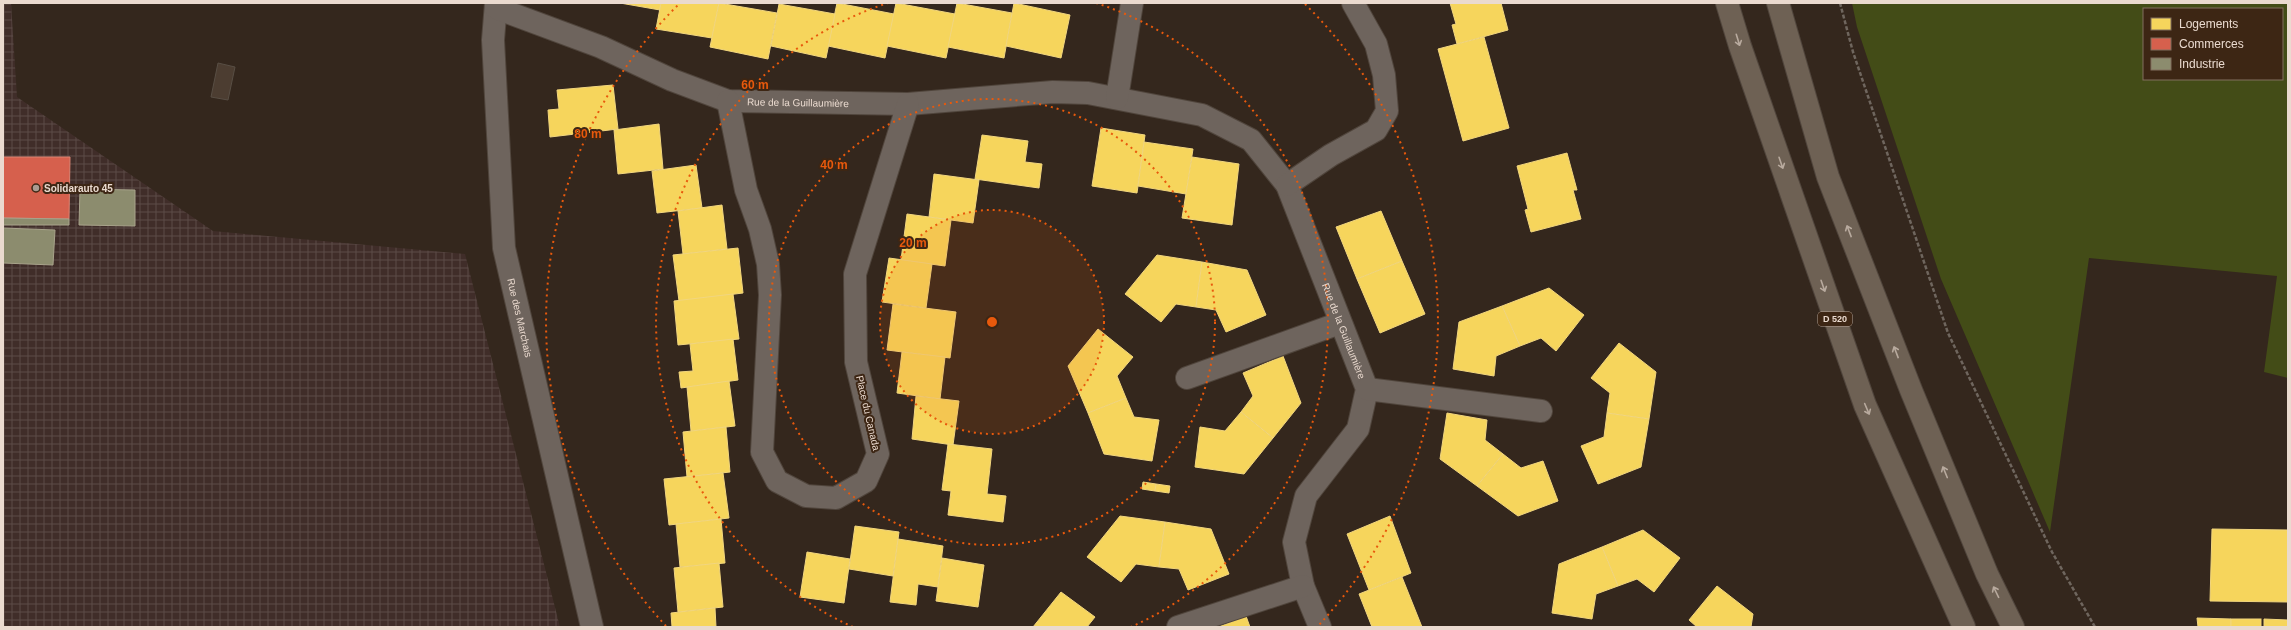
<svg xmlns="http://www.w3.org/2000/svg" width="2291" height="630" font-family="Arial,sans-serif">
<style>
.industrial{fill:url(#industrial-grid)}
.garden{fill:#434c17;fill-rule:evenodd}
.homes{fill:#f6d55c;stroke:#f2d67e}
.shops{fill:#d6604d;stroke:#dc8574}
.industry{fill:#8c8c6e;stroke:#a8a38b}
.building{fill:#4c3d31;stroke:#584e44}
.lines{fill:none;stroke-linecap:round;stroke-linejoin:round}
.minor-casing{stroke:#50453c;stroke-width:24}
.major-casing{stroke:#50453c;stroke-width:24}
.path{stroke:#6f665e;stroke-width:2.5;stroke-dasharray:4 2;stroke-linecap:butt}
.minor{stroke:#6e645d;stroke-width:22}
.major{stroke:#6e6154;stroke-width:22}
.oneway{stroke:#b8aa9e}
.ring{fill:none;stroke:#e8590c;stroke-width:2;stroke-dasharray:2 4}
.poi-dot{fill:#aa9b91;stroke:#3d2614;stroke-width:1.5}
.labels{text-anchor:middle;dominant-baseline:central;stroke-width:4;stroke-linejoin:round;paint-order:stroke}
.shield{fill:#3d2614;stroke:#b6a497;stroke-width:1}
.shield-label{font-size:9px;font-weight:bold;fill:#eadacf}
.street-label{font-size:10px;fill:#eadacf;stroke:#3d2614}
.poi-label{font-size:10px;font-weight:bold;fill:#eadacf;stroke:#3d2614;text-anchor:start}
.centre{fill:#e8590c;stroke:#3d2614;stroke-width:2}
.ring-label{font-size:12px;text-anchor:middle;font-weight:bold;fill:#e8590c;stroke:#3d2614;stroke-width:4;stroke-linejoin:round;paint-order:stroke}
</style>
<defs>
<pattern id="industrial-grid" width="8" height="8" patternUnits="userSpaceOnUse"><rect width="8" height="8" fill="#402d29"/><path d="M0 4h8M4 0v8" fill="none" stroke="#5c4b47"/></pattern>
</defs>
<rect width="100%" height="100%" fill="#34271d"/>
<polygon class="industrial" points="3,3 11,3 17,97 213,231 465,254 560,627 3,627"/>
<path class="garden" d="M1852 3H2288V378L2264 372 2277 276 2089 258 2050 532 1941 279 1857 27ZM2144 9H2282V79H2144Z"/>
<g class="homes">
<polygon points="620,3 661,3 660,10"/>
<polygon points="661,3 719,3 712,38 656,29"/>
<polygon points="719,3 777,13 768,59 710,47"/>
<polygon points="837,3 894,14 885,58 828,46"/>
<polygon points="896,3 955,14 946,58 887,46"/>
<polygon points="957,3 1012,13 1004,58 948,47"/>
<polygon points="1014,3 1070,15 1061,58 1006,46"/>
<polygon points="1450,3 1501,3 1508,30 1457,44 1452,25 1456,24"/>
<polygon points="779,4 835,14 826,58 771,46"/>
<polygon points="1484,37 1509,128 1463,141 1438,49"/>
<polygon points="613,85 618,129 550,137 548,110 559,109 557,90"/>
<polygon points="659,124 663,169 618,174 614,130"/>
<polygon points="1101,128 1145,135 1137,193 1092,186"/>
<polygon points="982,135 1028,141 1025,162 1042,164 1039,188 975,179"/>
<polygon points="1144,142 1193,149 1186,194 1138,186"/>
<polygon points="1567,153 1577,190 1573,190 1581,219 1531,232 1525,210 1528,209 1517,166"/>
<polygon points="1192,157 1239,164 1232,225 1182,218"/>
<polygon points="696,165 702,208 657,213 652,171"/>
<polygon points="934,174 979,180 973,223 929,217"/>
<polygon points="722,205 727,249 683,254 678,211"/>
<polygon points="1381,211 1402,261 1357,279 1336,227"/>
<polygon points="907,214 951,220 945,266 901,260"/>
<polygon points="738,248 743,293 679,301 673,255"/>
<polygon points="1157,255 1202,262 1196,307 1176,304 1161,322 1125,294"/>
<polygon points="889,258 932,264 926,308 882,302"/>
<polygon points="1402,261 1425,314 1380,333 1357,279"/>
<polygon points="1202,262 1247,270 1266,315 1226,332 1216,310 1196,307"/>
<polygon points="1549,288 1584,315 1556,351 1541,338 1520,346 1502,306"/>
<polygon points="733,294 739,339 678,345 674,301"/>
<polygon points="893,304 956,312 950,358 887,350"/>
<polygon points="1502,306 1520,346 1496,356 1494,376 1453,369 1459,322"/>
<polygon points="1098,329 1133,357 1117,376 1126,398 1088,413 1068,366"/>
<polygon points="733,339 738,380 681,388 679,372 693,371 690,344"/>
<polygon points="1619,343 1656,372 1649,419 1607,413 1610,393 1591,378"/>
<polygon points="902,352 945,357 940,399 897,393"/>
<polygon points="1283,356 1301,403 1273,438 1241,412 1253,396 1243,373"/>
<polygon points="729,381 735,426 691,431 687,387"/>
<polygon points="916,396 959,401 953,445 912,439"/>
<polygon points="1126,398 1134,417 1159,420 1152,461 1104,454 1088,413"/>
<polygon points="1241,412 1273,438 1244,474 1195,467 1200,427 1225,431"/>
<polygon points="1447,413 1487,420 1485,440 1503,454 1477,486 1440,459"/>
<polygon points="1607,413 1649,419 1641,467 1598,484 1581,446 1604,437"/>
<polygon points="726,427 730,472 687,477 683,432"/>
<polygon points="948,444 992,449 987,494 1006,496 1003,522 948,515 951,491 942,490"/>
<polygon points="1503,454 1521,468 1543,461 1558,501 1518,516 1477,486"/>
<polygon points="723,473 729,518 669,525 664,479"/>
<polygon points="1143,482 1156,484 1155,491 1142,489"/>
<polygon points="1156,484 1170,486 1169,493 1155,491"/>
<polygon points="1120,516 1165,522 1159,567 1136,564 1121,582 1087,557"/>
<polygon points="1390,516 1411,573 1369,590 1347,534"/>
<polygon points="721,519 725,563 680,567 676,524"/>
<polygon points="1165,522 1211,529 1229,574 1188,590 1179,569 1159,567"/>
<polygon points="855,526 899,532 893,576 849,569"/>
<polygon points="2212,529 2288,530 2288,602 2210,601"/>
<polygon points="1643,530 1680,558 1654,592 1637,579 1618,586 1602,547"/>
<polygon points="898,539 943,546 938,587 918,584 916,605 890,602"/>
<polygon points="1602,547 1618,586 1596,594 1592,619 1552,613 1559,564"/>
<polygon points="807,552 850,559 844,603 800,597"/>
<polygon points="942,558 984,565 978,607 936,601"/>
<polygon points="719,563 723,607 678,612 674,568"/>
<polygon points="1402,577 1422,627 1372,627 1359,594"/>
<polygon points="1717,586 1753,614 1751,627 1697,627 1689,620"/>
<polygon points="1061,592 1095,617 1087,627 1033,627"/>
<polygon points="715,608 716,627 672,627 671,613"/>
<polygon points="1246,616 1250,627 1218,627 1226,624"/>
<polygon points="2197,618 2231,619 2231,627 2198,627"/>
<rect x="2231" y="619" width="30" height="8"/>
<polygon points="2264,619 2288,620 2288,627 2264,627"/>
</g>
<polygon class="shops" points="3,157 70,157 69,219 3,218"/>
<g class="industry">
<polygon points="80,189 135,190 135,226 79,225"/>
<polygon points="3,218 69,219 69,225 3,225"/>
<polygon points="3,228 55,230 53,265 3,263"/>
</g>
<polygon class="building" points="218,63 235,67 228,100 211,97"/>
<g class="lines">
<defs>
<g id="minor">
<path id="s1" d="M496 3 493 40 504 248 592 627"/>
<path id="s2" d="M496 8 601 47 672 80 728 101 908 104 1053 92 1088 93 1202 115 1251 140 1287 185 1367 389 1358 429 1306 496 1294 542 1303 586 1320 627"/>
<polyline points="1117,98 1132,3"/>
<polyline points="728,101 746,190 760,229 768,264 770,295 762,452 777,481 806,496 836,498 866,481 878,454 856,362 855,274 908,104"/>
<polyline points="1287,185 1331,155 1376,130 1387,111 1384,75 1376,44 1353,3"/>
<polyline points="1187,378 1340,323"/>
<polyline points="1367,389 1541,411"/>
<polyline points="1178,627 1303,586"/>
</g>
<g id="major">
<polyline points="1727,3 1740,46 1865,405 1964,627"/>
<polyline points="1778,3 1828,177 1911,390 1987,574 2013,627"/>
</g>
</defs>
<use href="#minor" class="minor-casing"/>
<use href="#major" class="major-casing"/>
<polyline class="path" points="1840,3 1853,52 1948,333 2052,552 2095,627"/>
<use href="#minor" class="minor"/>
<use href="#major" class="major"/>
</g>
<defs><path id="oneway-shaft" d="M-6 0H5M1.5-3L5.5 0L1.5 3" fill="none" stroke-width="1.6" stroke-linecap="round" stroke-linejoin="round"/></defs>
<g class="oneway">
<use href="#oneway-shaft" transform="translate(1738 40) rotate(73)"/>
<use href="#oneway-shaft" transform="translate(1781 163) rotate(71)"/>
<use href="#oneway-shaft" transform="translate(1849 231) rotate(-111)"/>
<use href="#oneway-shaft" transform="translate(1823 286) rotate(71)"/>
<use href="#oneway-shaft" transform="translate(1896 352) rotate(-111)"/>
<use href="#oneway-shaft" transform="translate(1867 409) rotate(67)"/>
<use href="#oneway-shaft" transform="translate(1945 472) rotate(-112)"/>
<use href="#oneway-shaft" transform="translate(1996 592) rotate(-116)"/>
</g>
<circle cx="992" cy="322" r="112" fill="#e8590c" fill-opacity=".12"/>
<g class="ring">
<circle cx="992" cy="322" r="112"/>
<circle cx="992" cy="322" r="223"/>
<path d="M853 627A335 335 0 0 1 888 3M1096 3A335 335 0 0 1 1131 627"/>
<path d="M666 626A446 446 0 0 1 679 4M1305 4A446 446 0 0 1 1318 626"/>
</g>
<circle class="poi-dot" cx="36" cy="188" r="4"/>
<g class="labels">
<rect class="shield" x="1818" y="312" width="34" height="14" rx="3"/>
<g class="shield-label">
<text x="1835" y="319">D 520</text>
</g>
<g class="street-label">
<text stroke="none"><textPath href="#s2" startOffset="320">Rue de la Guillaumière</textPath></text>
<text stroke="none"><textPath href="#s1" startOffset="317">Rue des Marchais</textPath></text>
<text stroke="none"><textPath href="#s2" startOffset="996">Rue de la Guillaumière</textPath></text>
<text transform="translate(868 413) rotate(77)">Place du Canada</text>
</g>
<g class="poi-label">
<text x="44" y="188">Solidarauto 45</text>
</g>
</g>
<circle cx="992" cy="322" r="6" class="centre"/>
<g class="ring-label">
<text x="755" y="89">60 m</text>
<text x="588" y="138">80 m</text>
<text x="834" y="169">40 m</text>
<text x="913" y="247">20 m</text>
</g>
<rect width="2291" height="630" fill="none" stroke="#eadacf" stroke-width="8"/>
<rect x="2143" y="8" width="140" height="72" fill="#3d2614" stroke="#826e5f"/>
<rect x="2151" y="18" width="20" height="12" fill="#f6d55c" stroke="#826e5f"/>
<text x="2179" y="28" font-size="12" fill="#eadacf">Logements</text>
<rect x="2151" y="38" width="20" height="12" fill="#d6604d" stroke="#826e5f"/>
<text x="2179" y="48" font-size="12" fill="#eadacf">Commerces</text>
<rect x="2151" y="58" width="20" height="12" fill="#8c8c6e" stroke="#826e5f"/>
<text x="2179" y="68" font-size="12" fill="#eadacf">Industrie</text>
</svg>
